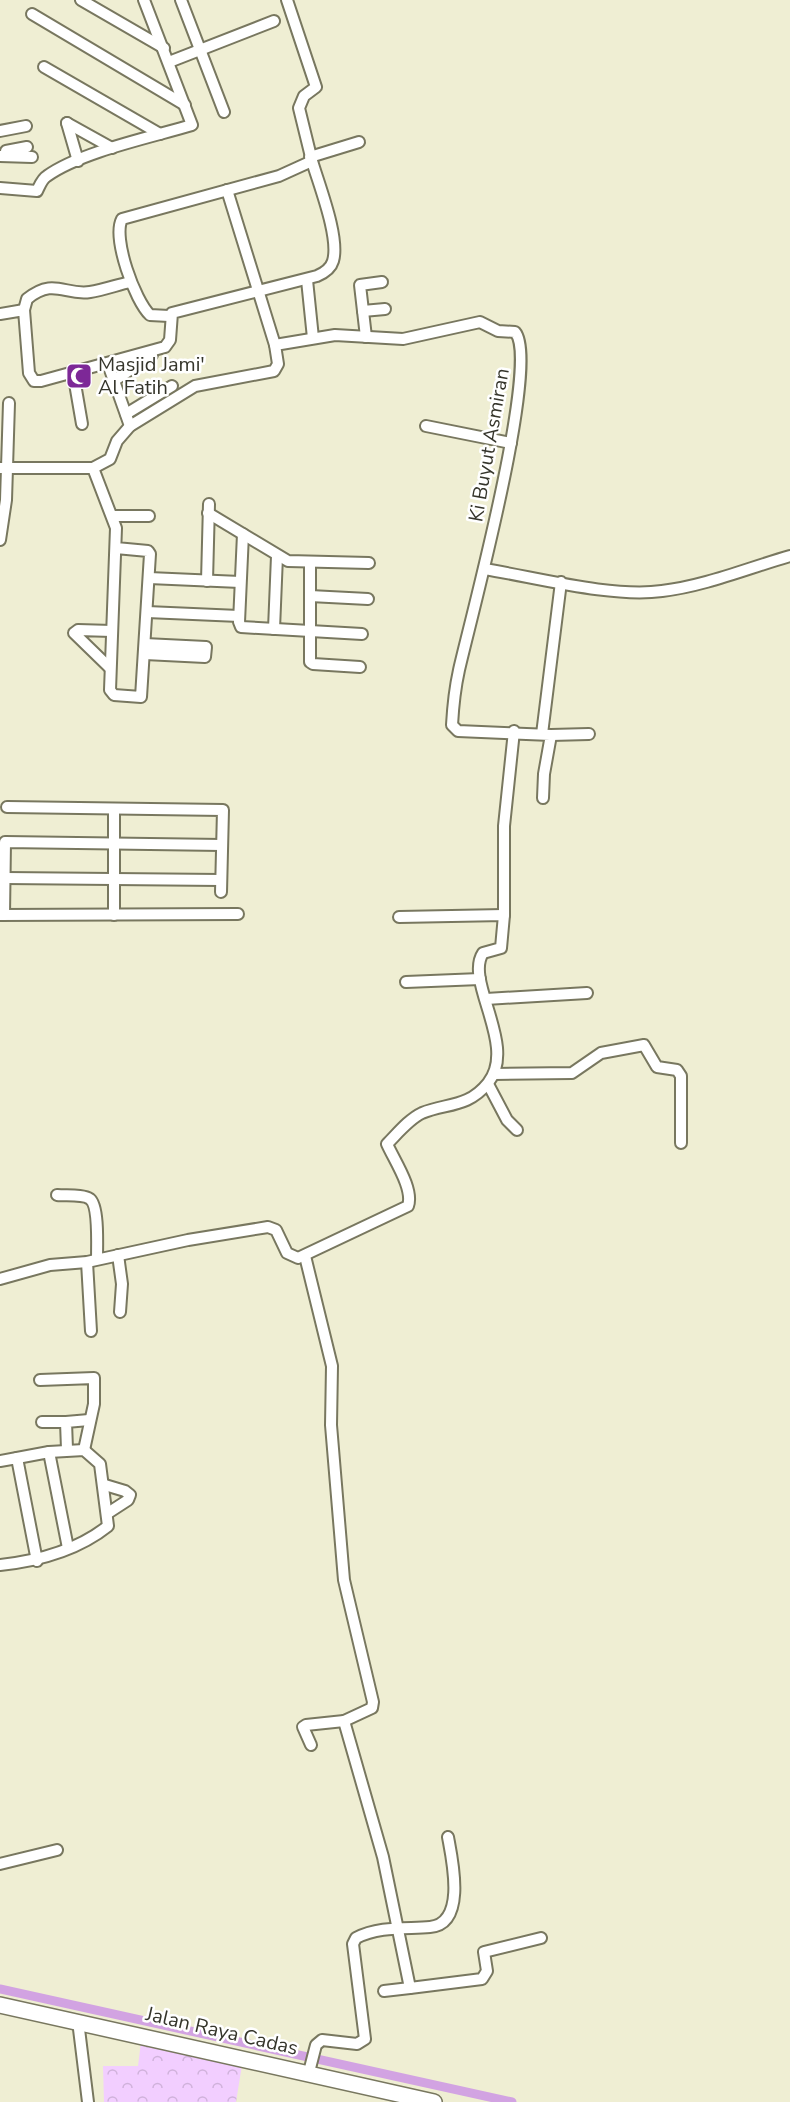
<svg xmlns="http://www.w3.org/2000/svg" width="790" height="2102" font-family="'Nunito Sans',sans-serif">
<style>
.forest{fill:url(#forest-crowns)}
.lines{fill:none;stroke-linecap:round;stroke-linejoin:round}
.canal{stroke:#d2a3e2;stroke-width:9}
.street-casing{stroke:#78775f;stroke-width:14}
.secondary-casing{stroke:#78775f;stroke-width:18}
.street{stroke:#fff;stroke-width:10}
.secondary{stroke:#fff;stroke-width:15}
.labels{text-anchor:middle;dominant-baseline:central;stroke-width:5;stroke-linejoin:round;paint-order:stroke}
.poi-label{font-size:20px;fill:#35352b;stroke:#fff;text-anchor:start}
.street-label{font-size:20px;fill:#35352b;stroke:#fff}
</style>
<defs>
<pattern id="forest-crowns" width="20" height="18" patternUnits="userSpaceOnUse" patternTransform="scale(1.5)"><rect width="20" height="18" fill="#f2ceff"/><path d="M2 6a3 3 0 1 1 6 0M12 15a3 3 0 1 1 6 0" fill="none" stroke="#d0b2db"/></pattern>
</defs>
<rect width="100%" height="100%" fill="#efeed3"/>
<polygon class="forest" points="141,2042 242,2065 236,2102 104,2102 103,2066 138,2066"/>
<g class="lines">
<polyline class="canal" points="0,1989 512,2102"/>
<defs>
<g id="street">
<polyline points="81,0 164,48"/>
<polyline points="181,0 224,112"/>
<polyline points="32,14 185,105"/>
<polyline points="169,62 274,21"/>
<polyline points="44,67 160,134"/>
<polyline points="67,123 112,148"/>
<polyline points="67,123 78,161"/>
<polyline points="0,131 26,126"/>
<polyline points="6,151 27,147"/>
<polyline points="0,156 32,157"/>
<polyline points="310,157 359,142"/>
<path d="M0 188 37 191C40 185 42 179 47 176 80 152 152 137 192 125L144 0"/>
<polyline points="227,190 275,345"/>
<polyline points="307,280 313,338"/>
<path d="M24 310 27 299C54 277 65 296 90 292 103 290 117 285 130 282"/>
<polyline points="363,311 385,309"/>
<path d="M0 314 24 310 29 373 34 381H41L165 347 170 340 172 313 317 276C324 273 331 268 333 261 340 238 319 185 312 161"/>
<path d="M169 316 150 315C135 301 112 238 122 219L279 176 312 161 299 108 304 96 316 87 287 0"/>
<polyline points="366,337 360,285 382,282"/>
<polyline points="108,364 130,426"/>
<polyline points="73,372 82,424"/>
<polyline points="112,382 152,355"/>
<polyline points="126,414 172,386"/>
<polyline points="426,426 511,443"/>
<path d="M0 468H93L110 459 117 441 130 426 195 386 274 371 278 364 275 345 335 335 403 339 480 322 498 331 515 332C541 361 470 621 459 670 455 688 453 707 452 725L458 731 551 735 544 774 543 798"/>
<polyline points="93,468 116,528 110,690 114,695 141,697 150,554 148,551 116,548"/>
<polyline points="208,513 288,561 369,563"/>
<polyline points="114,516 149,516"/>
<polyline points="243,534 239,622 241,627 362,634"/>
<polyline points="0,540 6,500 9,403"/>
<polyline points="310,562 310,662 313,664 360,667"/>
<path d="M484 569C535 577 611 598 662 591 705 586 748 568 790 556"/>
<polyline points="149,578 240,582"/>
<polyline points="207,581 209,504"/>
<polyline points="310,596 368,599"/>
<polyline points="147,612 239,616"/>
<polyline points="274,629 277,556"/>
<polyline points="145,654 205,657 206,647 145,644"/>
<polyline points="110,668 74,633 78,630 112,631"/>
<polyline points="542,734 561,582"/>
<polyline points="551,735 589,734"/>
<polyline points="7,807 223,810 221,892"/>
<polyline points="5,878 221,880"/>
<polyline points="0,915 238,914"/>
<polyline points="4,915 5,842 222,845"/>
<polyline points="114,915 114,809"/>
<polyline points="504,915 504,826 514,731"/>
<polyline points="406,982 480,979"/>
<polyline points="486,999 587,993"/>
<polyline points="494,1074 572,1073 601,1053 644,1045 657,1067 677,1070 681,1076 681,1143"/>
<polyline points="488,1084 507,1120 517,1130"/>
<path d="M57 1195C66 1196 83 1194 90 1199 99 1206 97 1247 97 1259"/>
<polyline points="118,1255 122,1284 120,1312"/>
<polyline points="305,1256 332,1366 331,1425 344,1580 373,1702 372,1708 344,1721 383,1857 410,1988 482,1979 487,1971 484,1952 541,1938"/>
<polyline points="87,1262 91,1331"/>
<path d="M0 1279 50 1265 87 1262 188 1240 268 1227 276 1230 287 1253 298 1258 408 1206C414 1189 394 1160 387 1144 397 1134 409 1119 422 1113 446 1103 468 1108 488 1083 518 1046 464 981 483 953L501 948 504 915 399 917"/>
<polyline points="40,1380 94,1378 94,1404 84,1450"/>
<polyline points="42,1422 66,1422"/>
<polyline points="67,1449 66,1422 89,1420"/>
<polyline points="17,1458 49,1452 68,1548"/>
<polyline points="0,1461 17,1458 37,1561"/>
<polyline points="105,1485 125,1491 130,1495 128,1500 108,1513"/>
<path d="M0 1565C37 1561 78 1550 108 1526L100 1464 84 1450 49 1452"/>
<polyline points="311,1745 303,1727 306,1725 344,1721"/>
<polyline points="0,1864 57,1850"/>
<polyline points="384,1991 410,1988"/>
<polyline points="78,2021 88,2102"/>
<path d="M309 2072 316 2045 322 2040 357 2044 365 2039 353 1944 356 1938C379 1926 406 1929 430 1927 467 1924 452 1859 448 1837"/>
</g>
<polyline id="secondary" points="0,2005 434,2102"/>
</defs>
<use href="#street" class="street-casing"/>
<use href="#secondary" class="secondary-casing"/>
<use href="#street" class="street"/>
<use href="#secondary" class="secondary"/>
</g>
<defs>
<symbol id="mosque-square" viewBox="-11 -11 22 22"><rect x="-9" y="-9" width="18" height="18" rx="4" fill="#7d2897" stroke="#fff"/><path d="M3.5-4.9A6 6 0 1 0 3.5 4.9A5 5 0 1 1 3.5-4.9Z" fill="#fff"/></symbol>
</defs>
<g fill-rule="evenodd">
<use href="#mosque-square" x="64" y="361" width="30" height="30"/>
</g>
<g class="labels">
<g class="poi-label">
<text x="98" y="364">Masjid Jami'<tspan x="98" dy="23">Al Fatih</tspan></text>
</g>
<g class="street-label">
<text transform="translate(489 445) rotate(-80)">Ki Buyut Asmiran</text>
<text transform="translate(222 2031) rotate(13)">Jalan Raya Cadas</text>
</g>
</g>
</svg>
